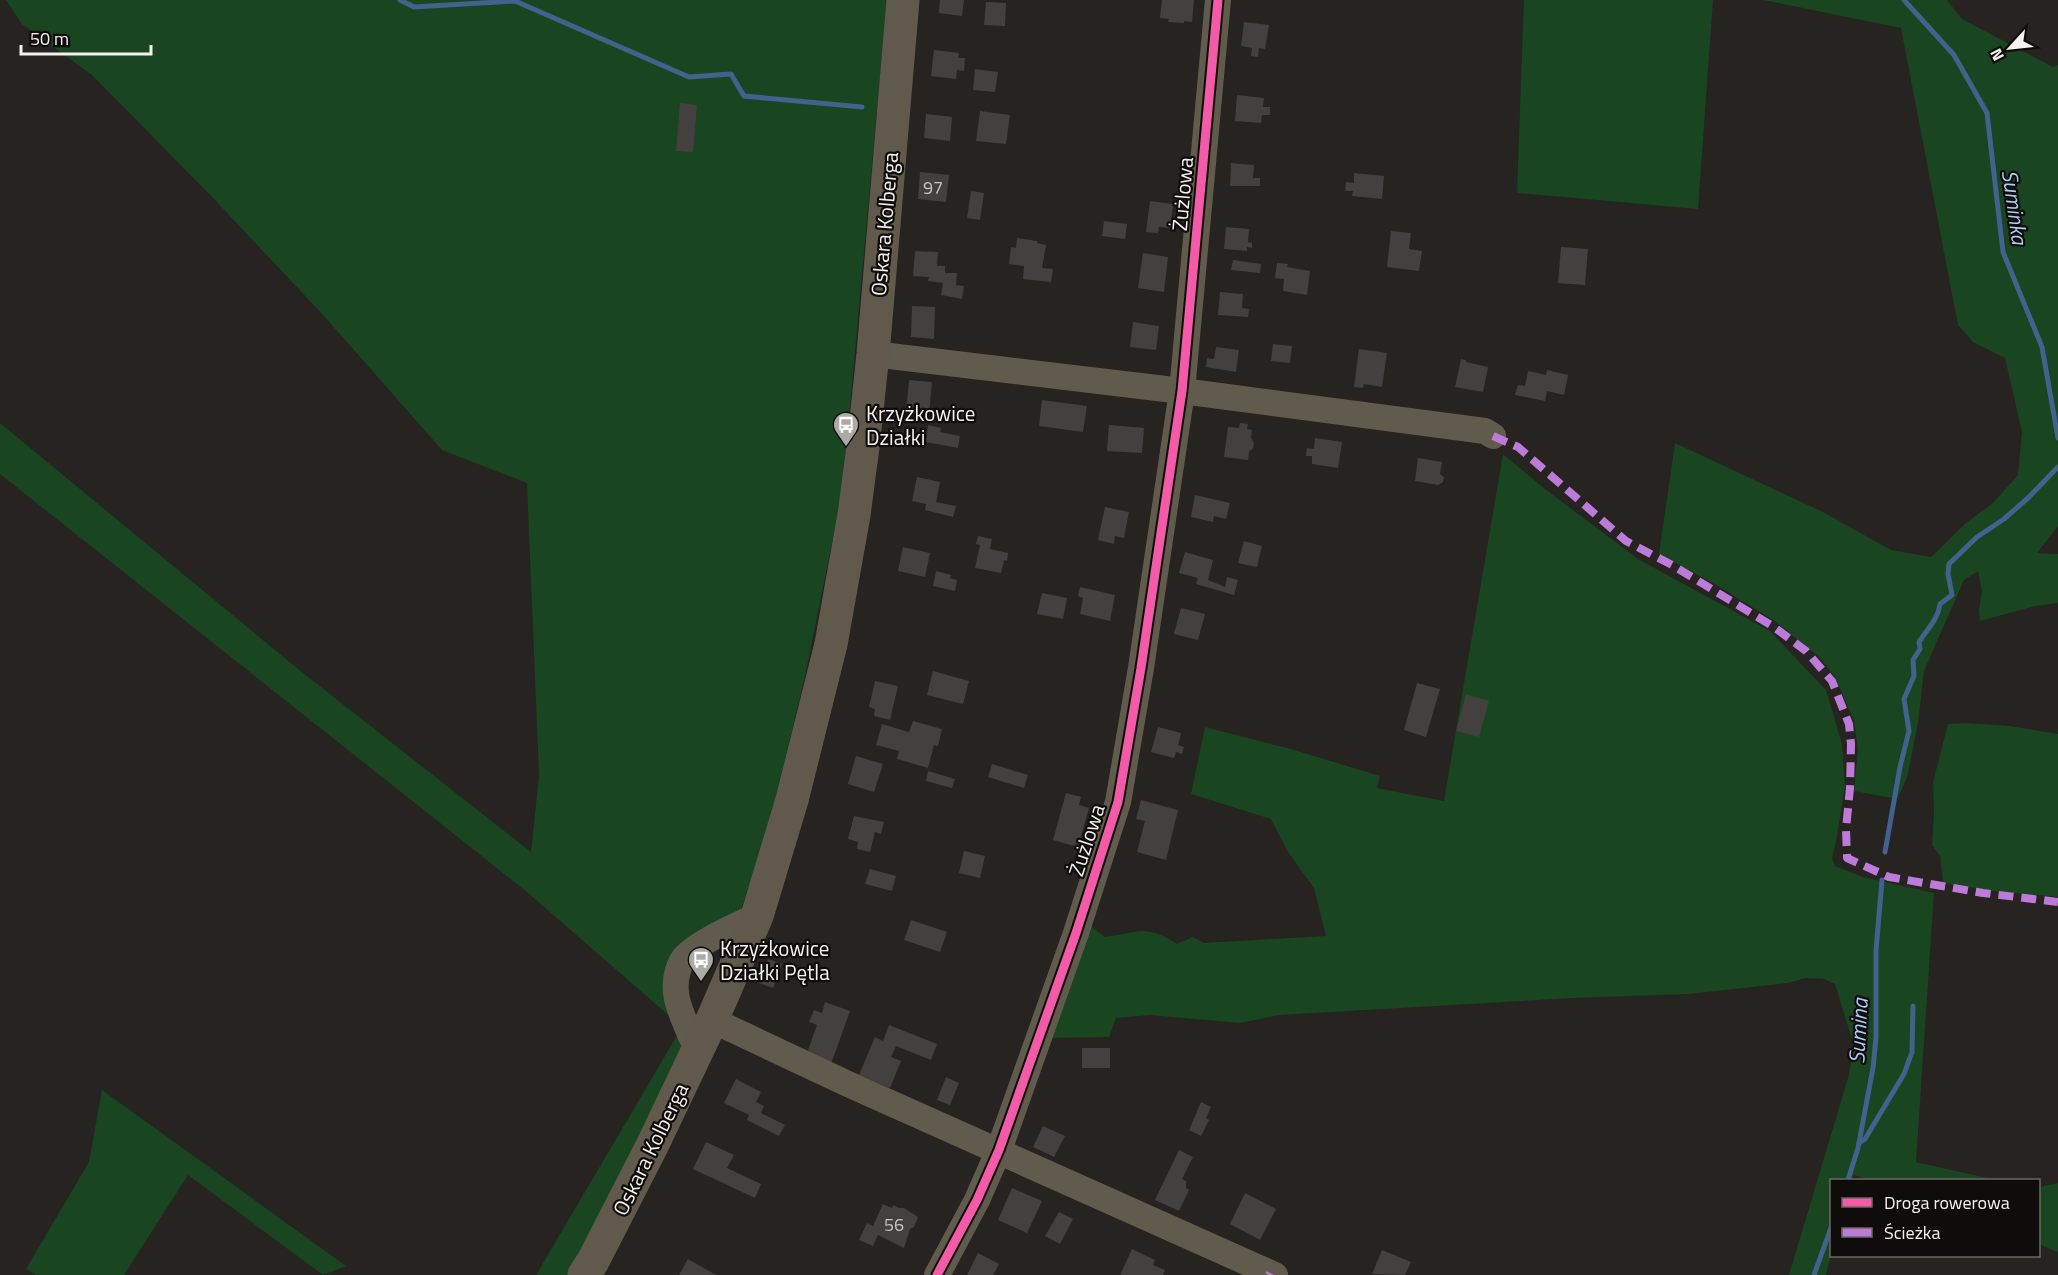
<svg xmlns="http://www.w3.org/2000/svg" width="2058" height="1275" font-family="'Titillium Web',sans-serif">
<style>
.green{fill:#194521}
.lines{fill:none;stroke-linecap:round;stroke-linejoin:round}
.stream{stroke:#40628c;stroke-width:5}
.building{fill:#43403f}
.minor{stroke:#605b4d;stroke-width:26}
.major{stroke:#615a4c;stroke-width:33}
.quiet{stroke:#bd7bd9;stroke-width:8;stroke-dasharray:15 8;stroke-linecap:butt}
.cycleway-casing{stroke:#0f0c0b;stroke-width:13}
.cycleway{stroke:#f35aa7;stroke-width:9}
.labels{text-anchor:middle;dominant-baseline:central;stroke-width:4.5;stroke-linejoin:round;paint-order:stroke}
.number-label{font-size:18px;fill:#c9c5c3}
.street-label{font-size:21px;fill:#f6f1ef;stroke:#0f0c0b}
.poi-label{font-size:21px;fill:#f6f1ef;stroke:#0f0c0b;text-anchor:start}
.water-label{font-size:22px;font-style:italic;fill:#accdf8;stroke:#0f0c0b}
</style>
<rect width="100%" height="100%" fill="#262321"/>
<g class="green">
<polygon points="6,0 887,0 842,494 805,676 768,832 735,926 683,959 693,1039 572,1275 536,1275 682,1027 527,892 0,474 0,423 298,669 531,852 539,775 527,483 442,450 323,315 215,200 92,75 22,24"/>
<polygon points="1524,0 1713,0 1698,209 1517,193"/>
<polygon points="1763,0 1947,0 1962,19 2053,67 2058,65 2058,526 2037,553 2058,554 2058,603 2035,606 1980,621 1979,610 1982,591 1978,571 1964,580 1924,671 1918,723 1907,778 1897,799 1854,791 1858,750 1854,721 1835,677 1819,657 1776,622 1718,586 1659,554 1675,443 1823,512 1891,550 1931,557 1966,523 1993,503 2018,475 2022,432 2005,358 1973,342 1958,325 1901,28"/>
<path d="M1503 454 1545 489 1638 559 1770 631 1826 690 1842 744 1845 787 1836 842 1832 858 1835 866 1863 877 1934 893 1916 1162 1996 1180H1869L1854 1175 1852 1180H1832L1831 1254 1826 1275H1789L1848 1078 1854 1046 1835 984 1824 979 1806 978 1788 983 1688 994 1572 998 1279 1015 1240 1023 1150 1015 1116 1018 1109 1037 1047 1038 1081 932 1092 927 1105 937C1140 933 1144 923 1177 944L1193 937 1204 943 1326 936 1314 888 1288 852 1271 819 1191 794 1205 727 1291 749 1380 776 1377 788 1444 801Z"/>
<polygon points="1967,723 2010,726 2058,734 2058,897 1993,891 1943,883 1940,856 1932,845 1934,813 1933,782 1948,724"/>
<polygon points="102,1090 346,1266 323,1275 188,1175 124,1275 36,1275 26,1269 89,1162"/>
<polygon points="2058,1183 2058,1252 2038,1244 2039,1187"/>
</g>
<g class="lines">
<g class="stream">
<polyline points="400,0 414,7 515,1 689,77 731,74 744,96 862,107"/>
<polyline points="1904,0 1954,55 1987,113 2003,252 2042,347 2058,438"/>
<path d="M1885 852 1900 767 1909 731 1904 699 1914 676 1913 660 1920 649 1919 642C1927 629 1938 620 1940 604L1952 595 1948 574 1949 564 1977 537 2004 519 2028 498 2058 467"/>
<polyline points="1859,1143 1865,1139 1904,1074 1912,1052 1913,1006"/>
<polyline points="1848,1180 1858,1148 1873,1068 1876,1037 1876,951 1882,880"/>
<polyline points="1814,1275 1832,1225"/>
</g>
</g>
<g class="building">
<polygon points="940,0 964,0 962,16 939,13"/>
<polygon points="1162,0 1194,0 1192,22 1184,21 1184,23 1168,22 1169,19 1160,18"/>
<polygon points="986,2 1006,3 1005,26 984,25"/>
<polygon points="1244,22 1269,25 1265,49 1259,48 1258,57 1251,56 1252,48 1241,46"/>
<polygon points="934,50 959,53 958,58 965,58 964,71 957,70 956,79 931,76"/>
<polygon points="975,69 998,72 995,92 973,90"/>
<polygon points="1237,95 1264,98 1263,107 1270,107 1270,115 1262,115 1261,123 1235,121"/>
<polygon points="680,103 697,105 693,152 676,151"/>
<polygon points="980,111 1010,115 1006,144 976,141"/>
<polygon points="926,114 952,117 950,141 924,138"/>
<polygon points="1231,163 1254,165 1253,178 1260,178 1260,186 1230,186"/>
<polygon points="920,172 949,175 946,202 918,199"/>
<polygon points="1354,173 1384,176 1382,199 1352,196 1353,191 1345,191 1346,182 1354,183"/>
<polygon points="971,191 984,193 980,220 967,218"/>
<polygon points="1150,201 1173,204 1170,228 1159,227 1158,233 1146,232"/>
<polygon points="1104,221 1127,224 1125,239 1102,236"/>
<polygon points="1226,227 1249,229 1248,242 1252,243 1252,248 1247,247 1247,251 1224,249"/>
<polygon points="1391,231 1411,233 1409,249 1422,251 1419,271 1387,267"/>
<polygon points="1017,238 1037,241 1037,243 1046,245 1042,268 1053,269 1051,282 1023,279 1024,266 1009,264 1011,247 1016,248"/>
<polygon points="1561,247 1588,249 1585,285 1558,283"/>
<polygon points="915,251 938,252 937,266 945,266 945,273 957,273 956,285 964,286 962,299 941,295 943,283 928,281 929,277 913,276"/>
<polygon points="1143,253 1168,257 1164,292 1138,288"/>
<polygon points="1233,260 1261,264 1260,273 1231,270"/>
<polygon points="1277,263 1288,264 1287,267 1310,271 1307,295 1283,291 1284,279 1275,278"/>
<polygon points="1220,292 1243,294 1242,308 1249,309 1248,317 1218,315"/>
<polygon points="912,306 935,307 934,339 911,337"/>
<polygon points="1133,322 1159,326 1156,350 1130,347"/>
<polygon points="1273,344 1292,346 1290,363 1271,361"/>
<polygon points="1216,347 1239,350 1236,372 1206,367 1207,358 1214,359"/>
<polygon points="1359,349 1387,353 1382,387 1364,384 1363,388 1354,387"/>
<polygon points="1461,359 1466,360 1466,362 1488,367 1483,392 1455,387"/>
<polygon points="1547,370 1568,375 1564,395 1547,391 1545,401 1515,395 1518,385 1525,386 1528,371 1546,375"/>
<polygon points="909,380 932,382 929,415 906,413"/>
<polygon points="1042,400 1087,406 1083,432 1039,426"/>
<polygon points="1240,423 1248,424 1247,429 1252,430 1251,438 1254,443 1253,448 1249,452 1248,460 1224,457 1228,427 1239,428"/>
<polygon points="928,425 941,428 940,432 960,436 958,448 926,442"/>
<polygon points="1109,425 1144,428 1142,453 1107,451"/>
<polygon points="1315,438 1342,442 1338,468 1312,464 1312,456 1306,456 1307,448 1314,449"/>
<polygon points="1418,458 1442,462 1440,474 1444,477 1443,482 1438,485 1415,481"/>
<polygon points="917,477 940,482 936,502 956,506 953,517 925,510 926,504 912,501"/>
<polygon points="1195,495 1230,503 1226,519 1214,516 1213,522 1191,517"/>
<polygon points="1105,507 1129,512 1124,538 1115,536 1114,544 1098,540"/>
<polygon points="978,536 992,539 990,549 1008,553 1007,561 1004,560 1001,573 975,568 980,545 976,544"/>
<polygon points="1244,541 1262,546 1257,567 1238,563"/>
<polygon points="903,547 930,553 925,577 898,571"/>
<polygon points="1185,552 1213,560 1208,580 1225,587 1227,577 1238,580 1234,595 1196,584 1198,578 1179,573"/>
<polygon points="936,571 951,575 950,578 957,580 955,591 933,586"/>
<polygon points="1080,587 1115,595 1110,621 1080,614 1083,598 1078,596"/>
<polygon points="1042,593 1067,598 1063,619 1037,614"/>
<polygon points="1181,608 1205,614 1198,640 1174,634"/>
<polygon points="933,671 969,681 963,704 927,695"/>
<polygon points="875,681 898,686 890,720 874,716 875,709 869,707"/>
<polygon points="1417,683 1440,689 1426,737 1404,730"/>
<polygon points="1466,694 1489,701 1479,737 1456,731"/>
<polygon points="913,721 942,729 938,746 934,745 928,768 897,759 899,751 876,745 882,724 909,732"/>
<polygon points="1158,727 1181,733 1178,745 1184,747 1182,754 1176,752 1174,758 1151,752"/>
<polygon points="856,756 883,764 874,792 848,784"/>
<polygon points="992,764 1028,775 1024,788 988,777"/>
<polygon points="928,771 955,779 952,788 926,781"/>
<polygon points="1066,793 1081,797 1079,805 1089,808 1078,847 1053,840"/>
<polygon points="1141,800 1178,810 1166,860 1137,852 1145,821 1136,819"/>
<polygon points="854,816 884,822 881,834 875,832 870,852 857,849 858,842 848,839"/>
<polygon points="964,851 985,856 980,878 959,873"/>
<polygon points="870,869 896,876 892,891 865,884"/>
<polygon points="911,920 947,932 940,952 904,940"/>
<polygon points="768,959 782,964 773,988 759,983"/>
<polygon points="825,1002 850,1011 831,1064 807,1053 817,1025 809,1022 814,1010 822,1013"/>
<polygon points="889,1025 937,1044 931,1060 896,1046 891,1057 901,1061 890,1088 859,1075 875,1037 883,1041"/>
<rect x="1082" y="1048" width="28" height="20"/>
<polygon points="946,1077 959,1083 950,1105 937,1100"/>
<polygon points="736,1079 761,1092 756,1102 764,1106 761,1113 785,1125 779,1136 747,1120 749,1115 724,1103"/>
<polygon points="1201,1102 1211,1107 1206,1118 1209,1120 1201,1136 1189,1130"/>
<polygon points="1043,1126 1065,1136 1054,1157 1033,1147"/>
<polygon points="706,1142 734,1155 727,1168 761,1184 755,1198 693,1169"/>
<polygon points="1179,1150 1193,1157 1182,1179 1186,1181 1186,1188 1189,1190 1179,1211 1155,1200"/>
<polygon points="1012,1188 1042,1201 1027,1233 998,1220"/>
<polygon points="1245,1193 1276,1209 1260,1240 1230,1224"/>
<polygon points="883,1204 892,1208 893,1205 899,1208 904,1208 918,1217 914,1227 910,1229 904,1248 878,1235 873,1246 859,1240 867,1223 873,1226"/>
<polygon points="1059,1212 1073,1219 1060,1244 1045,1236"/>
<polygon points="1132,1249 1155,1260 1153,1265 1165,1270 1163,1275 1120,1275"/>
<polygon points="1382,1250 1411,1262 1405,1275 1372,1274"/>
<polygon points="978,1253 999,1264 993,1275 967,1275"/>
<polygon points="688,1259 716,1275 679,1275"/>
</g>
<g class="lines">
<g class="minor">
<polyline points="873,354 1182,391 1485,431 1493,436"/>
<polyline points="712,1020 848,1084 1275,1275"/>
<path d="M697 1051C691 1034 681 1017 677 999 674 986 676 969 684 958 698 942 737 925 757 916"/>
<polyline points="937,1275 977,1200 999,1150 1076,933 1118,802 1141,668 1182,391 1218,0"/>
</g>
<polyline class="major" points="584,1275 593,1261 653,1144 712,1020 757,916 792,800 831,644 854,515 863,447 873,354 903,0"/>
<g class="quiet">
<polyline points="1493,436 1518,447 1626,541 1672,565 1774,627 1806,651 1832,681 1849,724 1851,744 1850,788 1846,829 1847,858 1889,877 1983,893 2058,902"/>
<polyline points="1269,1275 1270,1273"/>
</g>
<defs>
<polyline id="cycleway" points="937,1275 977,1200 999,1150 1076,933 1118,802 1141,668 1182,391 1218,0"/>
</defs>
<use href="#cycleway" class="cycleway-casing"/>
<use href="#cycleway" class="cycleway"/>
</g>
<defs>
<symbol id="bus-pin" viewBox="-11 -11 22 30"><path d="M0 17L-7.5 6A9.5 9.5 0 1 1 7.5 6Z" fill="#ada9a7" stroke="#0f0c0b"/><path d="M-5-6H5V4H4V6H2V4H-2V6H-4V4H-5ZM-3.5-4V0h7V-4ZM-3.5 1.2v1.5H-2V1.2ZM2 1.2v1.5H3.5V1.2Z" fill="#fff"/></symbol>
</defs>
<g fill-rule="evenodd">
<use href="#bus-pin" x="831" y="410" width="30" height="40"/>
<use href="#bus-pin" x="686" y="945" width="30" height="40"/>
</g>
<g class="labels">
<g class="number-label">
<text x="933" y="187">97</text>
<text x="894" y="1224">56</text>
</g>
<g class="street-label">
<text transform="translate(1182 194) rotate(-85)">Żużlowa</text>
<text transform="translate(884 224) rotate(-85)">Oskara Kolberga</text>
<text transform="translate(1086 840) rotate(-72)">Żużlowa</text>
<text transform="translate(650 1149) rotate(-64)">Oskara Kolberga</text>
</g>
<g class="poi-label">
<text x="866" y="413">Krzyżkowice<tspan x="866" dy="24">Działki</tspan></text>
<text x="720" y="948">Krzyżkowice<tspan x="720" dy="24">Działki Pętla</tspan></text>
</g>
<g class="water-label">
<text transform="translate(2015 207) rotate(82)">Suminka</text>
<text transform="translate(1858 1031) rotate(-87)">Sumina</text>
</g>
</g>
<rect x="1830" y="1179" width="210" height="78" fill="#0f0c0b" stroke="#6b6866" stroke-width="1.5"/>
<rect x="1842" y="1198" width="30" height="9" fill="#f35aa7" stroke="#6b6866" stroke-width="1.5"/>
<text x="1884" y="1209" font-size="18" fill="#f6f1ef">Droga rowerowa</text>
<rect x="1842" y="1228" width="30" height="9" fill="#bd7bd9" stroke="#6b6866" stroke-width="1.5"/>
<text x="1884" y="1239" font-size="18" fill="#f6f1ef">Ścieżka</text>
<g transform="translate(2010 48) rotate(243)" stroke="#0f0c0b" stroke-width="4.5" paint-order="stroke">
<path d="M0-4.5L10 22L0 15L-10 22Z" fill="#f6f1ef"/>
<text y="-9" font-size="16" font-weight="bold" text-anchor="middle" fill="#f6f1ef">N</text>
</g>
<path d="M21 45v9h130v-9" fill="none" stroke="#f6f1ef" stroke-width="3"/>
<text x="30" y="45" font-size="18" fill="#f6f1ef" stroke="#0f0c0b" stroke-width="4.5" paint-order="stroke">50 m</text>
</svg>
